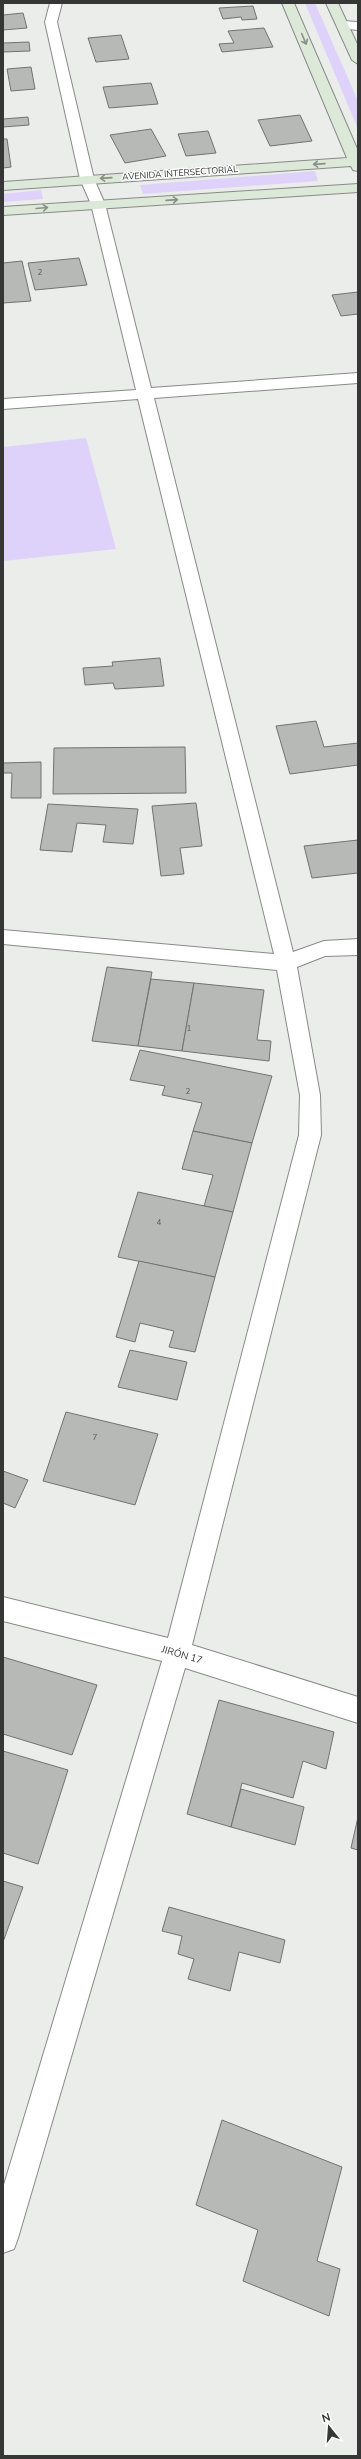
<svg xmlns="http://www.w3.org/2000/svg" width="361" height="2459" font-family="'Nunito Sans',sans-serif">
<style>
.green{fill:#dfd2fa}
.building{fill:#b7b9b7;stroke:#717371}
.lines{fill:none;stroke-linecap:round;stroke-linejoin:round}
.street-casing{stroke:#888a88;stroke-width:2}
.secondary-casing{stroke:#888a88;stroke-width:2}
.street{fill:#fff;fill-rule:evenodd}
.secondary{fill:#dce9d9;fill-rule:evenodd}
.oneway{stroke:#899088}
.labels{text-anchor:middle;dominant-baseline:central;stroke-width:3;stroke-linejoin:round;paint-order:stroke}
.number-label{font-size:8px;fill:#565756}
.far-street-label{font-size:9px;fill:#363636;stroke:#fff}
.street-label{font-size:10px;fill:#363636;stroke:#fff}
</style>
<rect width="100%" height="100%" fill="#ebedea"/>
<g class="green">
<polygon points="305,3 315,3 358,101 358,129"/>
<polygon points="315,171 318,181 143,194 140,185"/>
<polygon points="41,190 43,199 3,202 3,194"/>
<polygon points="86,438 116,549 3,561 3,447"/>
</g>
<g class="building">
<polygon points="253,6 257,19 242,20 241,17 223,19 219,8"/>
<polygon points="23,13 27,28 3,30 3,15"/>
<polygon points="264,28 273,47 222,52 219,44 234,43 228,31"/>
<polygon points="121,35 129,59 96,62 88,38"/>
<polygon points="29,42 30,51 3,52 3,43"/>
<polygon points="31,67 35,89 11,91 7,69"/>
<polygon points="151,83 158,104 109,108 103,87"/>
<polygon points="300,115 312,141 270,146 258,120"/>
<polygon points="28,117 29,125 3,127 3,119"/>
<polygon points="151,129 166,156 125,163 110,135"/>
<polygon points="208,131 216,153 186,156 178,134"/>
<polygon points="3,139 7,139 11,167 3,168"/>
<polygon points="79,258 87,285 35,290 28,263"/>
<polygon points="22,261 31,301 3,303 3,263"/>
<polygon points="358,292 358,314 341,316 332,295"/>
<polygon points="160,658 164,686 115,689 113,683 85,685 83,668 113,666 112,662"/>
<polygon points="316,721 324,747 358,743 358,765 290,774 276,726"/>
<polygon points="185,747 186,793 53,794 54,748"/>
<polygon points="41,762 41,798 11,798 12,773 3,773 3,763"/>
<polygon points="196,803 202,846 180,848 184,874 161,876 152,806"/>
<polygon points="48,804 138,809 133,844 103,842 106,825 77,823 72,852 40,850"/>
<polygon points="358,840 358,873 312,878 304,846"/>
<polygon points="107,967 152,972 138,1046 92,1041"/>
<polygon points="151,979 194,983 182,1051 138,1046"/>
<polygon points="194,983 264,990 257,1040 271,1041 269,1061 182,1051"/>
<polygon points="140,1050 272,1076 252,1143 193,1131 202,1103 162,1095 165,1086 130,1080"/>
<polygon points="193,1131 252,1143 233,1212 204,1206 213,1175 182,1169"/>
<polygon points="138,1192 233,1212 215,1277 118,1257"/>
<polygon points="139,1261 215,1277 195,1352 169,1347 174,1331 140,1323 135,1342 116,1337"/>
<polygon points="130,1350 187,1362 177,1400 118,1387"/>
<polygon points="66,1412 158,1434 135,1505 43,1481"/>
<polygon points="3,1471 28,1480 15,1508 3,1503"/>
<polygon points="3,1657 97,1685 72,1755 3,1734"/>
<polygon points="219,1700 334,1732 326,1769 303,1761 293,1798 242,1783 231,1827 187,1814"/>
<polygon points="3,1751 68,1770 38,1864 3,1853"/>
<polygon points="241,1789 304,1807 295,1845 231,1827"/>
<polygon points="358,1817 358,1850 351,1848"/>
<polygon points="3,1881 23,1887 3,1942"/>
<polygon points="169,1907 285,1940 280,1963 239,1952 230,1991 188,1979 194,1959 178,1954 182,1936 162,1931"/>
<polygon points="222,2120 342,2167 317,2261 340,2269 329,2316 243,2281 258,2230 196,2205"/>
</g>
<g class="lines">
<defs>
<g id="street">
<polygon points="50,3 62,3 57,22 94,179 105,204 151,388 358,373 358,383 154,398 293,952 324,941 358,939 358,955 325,956 297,967 320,1095 321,1135 192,1645 358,1697 358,1723 185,1668 18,2238 14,2249 3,2253 3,2188 162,1661 3,1621 3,1597 168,1638 299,1135 300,1095 277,970 3,944 3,930 274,954 138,399 3,409 3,399 136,390 91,204 80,179 45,22"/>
<polygon points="343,21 358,22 358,30 339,28 337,25 339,22"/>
</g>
<g id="secondary">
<polygon points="282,3 294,3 358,151 358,171 353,170 351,166 3,190 3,182 347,158"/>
<polygon points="326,3 338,3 358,46 358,64 352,60"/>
<polygon points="358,184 358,192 3,215 3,207"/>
</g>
</defs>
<use href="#street" class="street-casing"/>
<use href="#secondary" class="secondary-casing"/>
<use href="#street" class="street"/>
<use href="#secondary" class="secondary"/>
</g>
<defs><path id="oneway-shaft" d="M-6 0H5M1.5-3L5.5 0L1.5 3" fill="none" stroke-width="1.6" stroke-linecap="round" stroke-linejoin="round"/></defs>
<g class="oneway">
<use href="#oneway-shaft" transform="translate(304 39) rotate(67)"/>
<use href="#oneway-shaft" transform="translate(319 164) rotate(176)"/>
<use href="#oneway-shaft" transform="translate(106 178) rotate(176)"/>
<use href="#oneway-shaft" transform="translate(172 200) rotate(-4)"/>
<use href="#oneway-shaft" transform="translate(42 208) rotate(-5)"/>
</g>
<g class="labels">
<g class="number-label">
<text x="40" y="272">2</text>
<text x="189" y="1028">1</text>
<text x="188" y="1091">2</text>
<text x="159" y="1222">4</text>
<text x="95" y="1437">7</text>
</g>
<g class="far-street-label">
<text transform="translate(180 173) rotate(-4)">AVENIDA INTERSECTORIAL</text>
</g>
<g class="street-label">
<text transform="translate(182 1655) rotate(16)">JIRÓN 17</text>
</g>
</g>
<rect width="361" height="2459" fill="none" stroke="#363636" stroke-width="8"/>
<g transform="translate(329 2427) rotate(343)" stroke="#ffffff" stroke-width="3" paint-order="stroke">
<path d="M0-3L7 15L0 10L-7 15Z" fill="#363636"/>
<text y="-6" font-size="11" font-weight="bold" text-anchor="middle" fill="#363636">N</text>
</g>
</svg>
